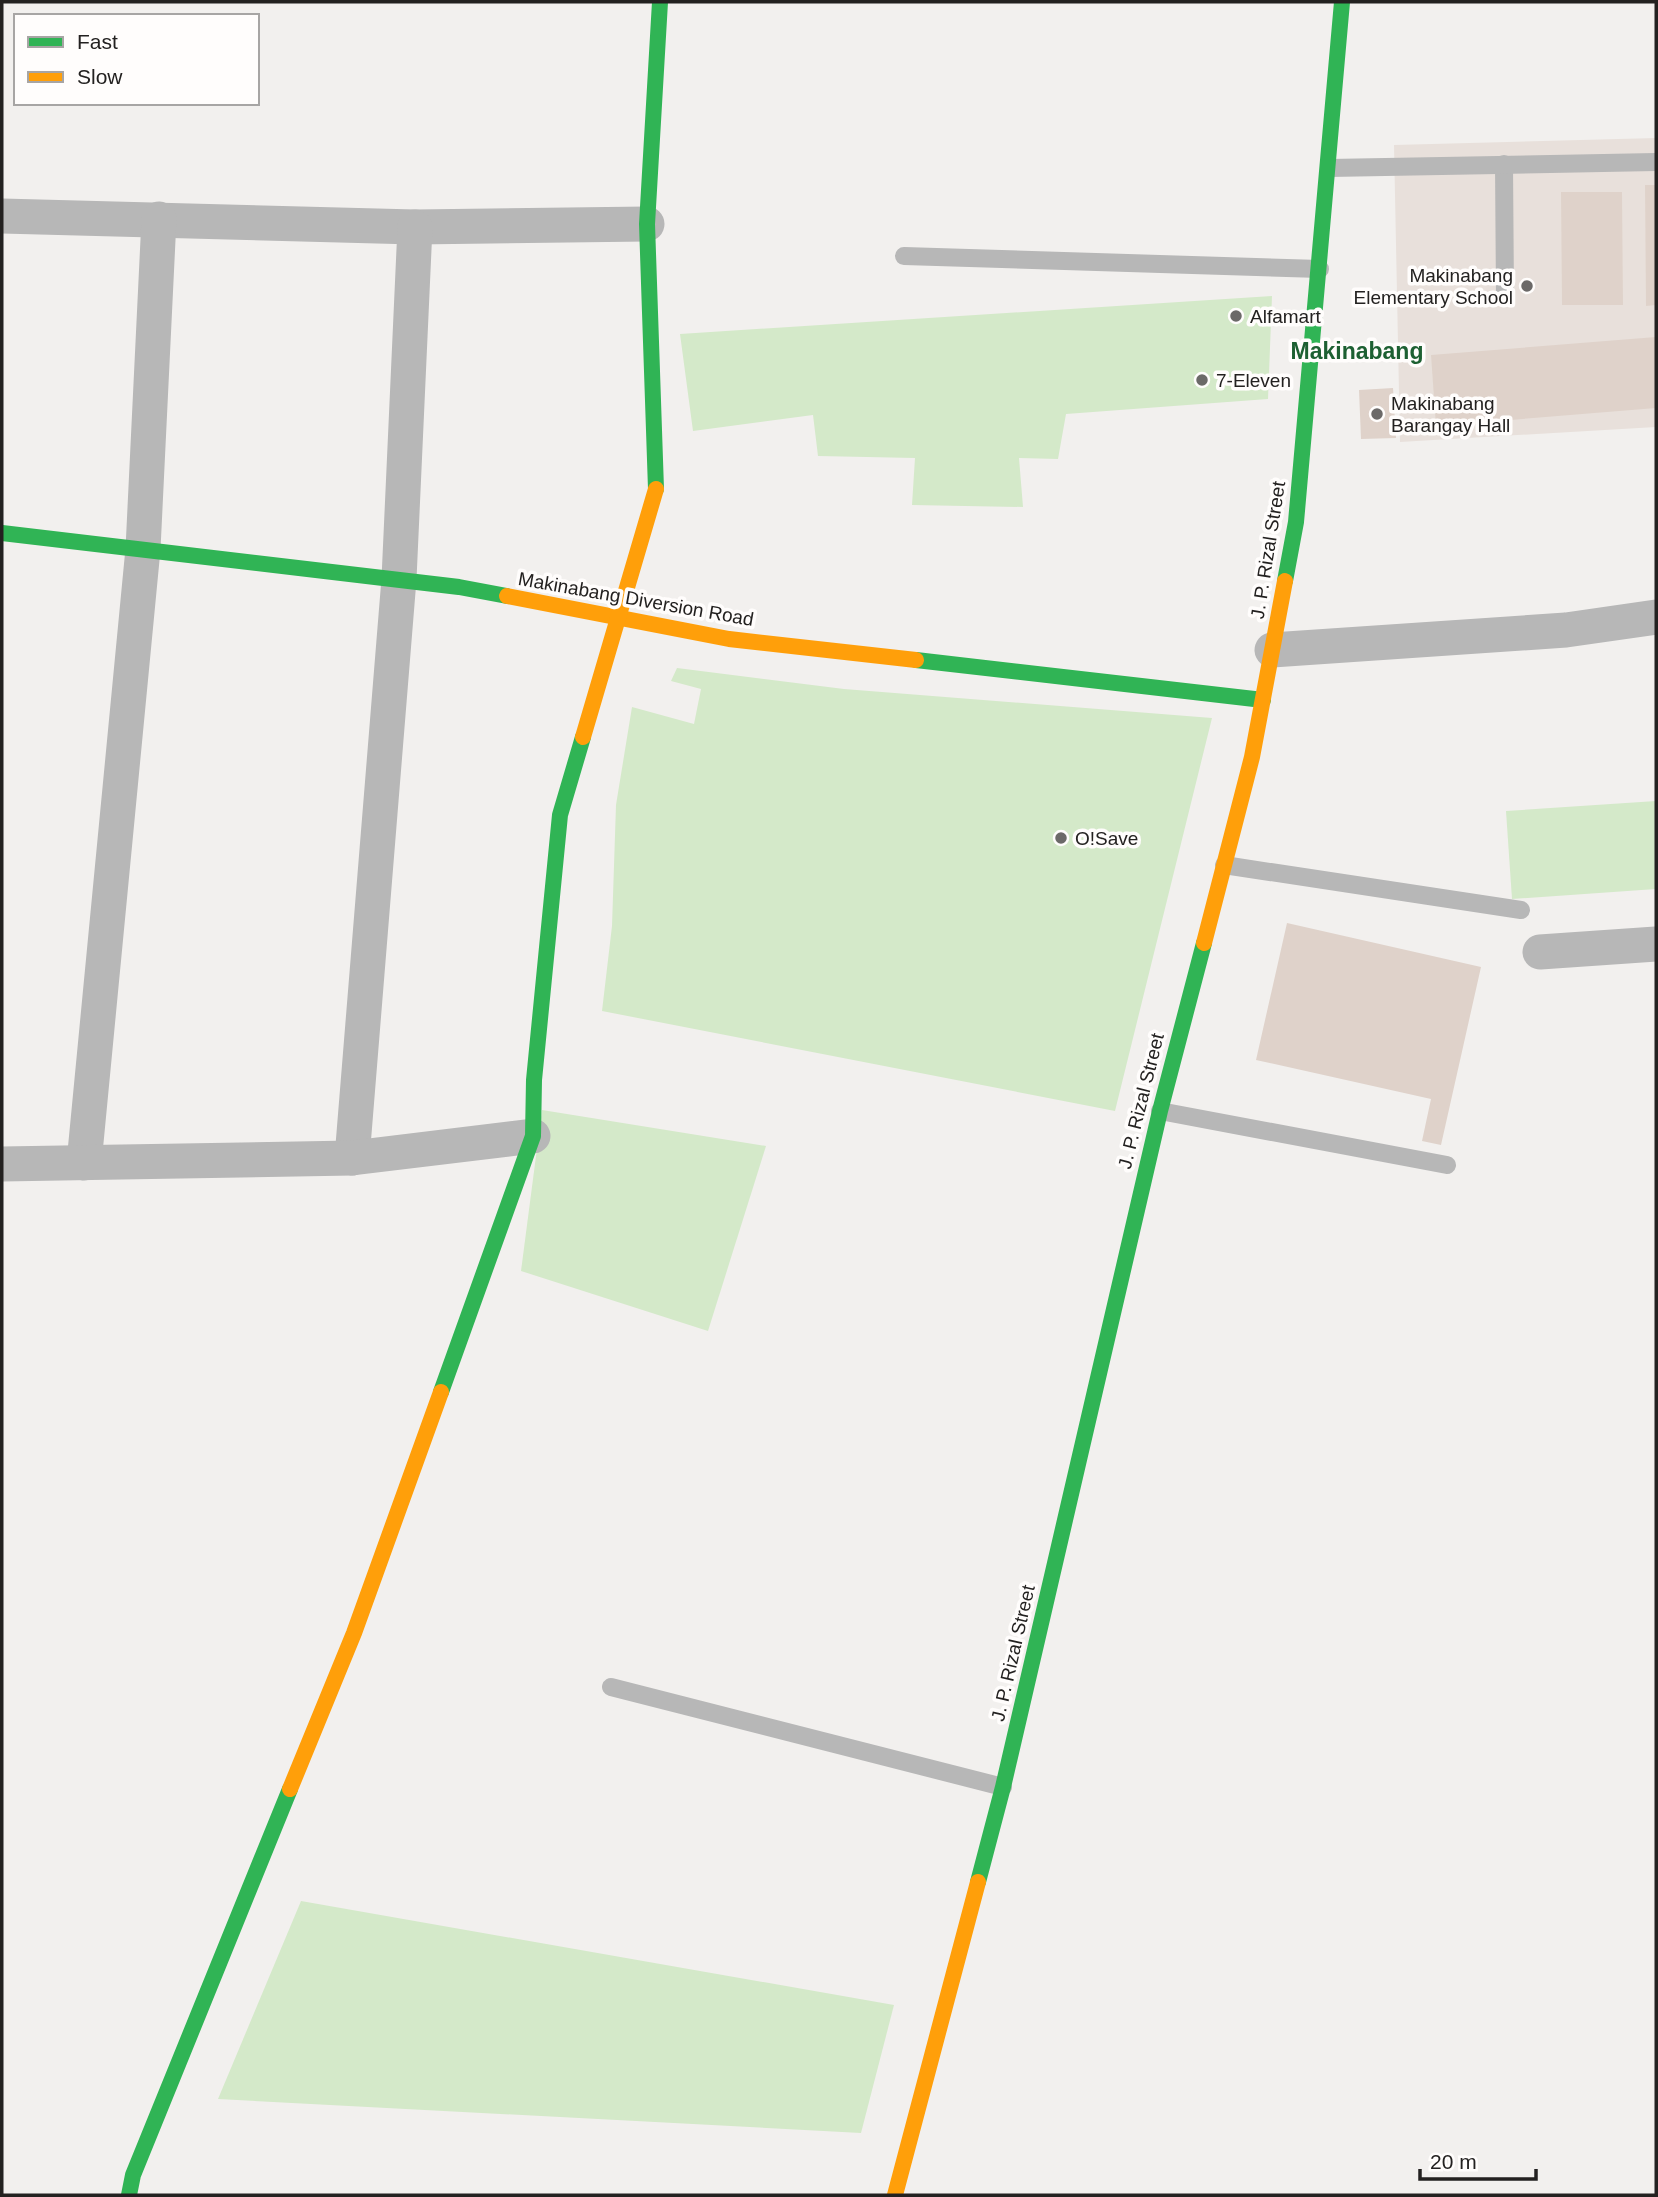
<svg xmlns="http://www.w3.org/2000/svg" width="1658" height="2197" font-family="Arial,sans-serif">
<style>
.built{fill:#e8e0db}
.green{fill:#d4e9c9}
.building{fill:#dfd2ca}
.lines{fill:none;stroke-linecap:round;stroke-linejoin:round}
.lane{stroke:#b7b7b7;stroke-width:18}
.street{stroke:#b7b7b7;stroke-width:35}
.fast{stroke:#30b455;stroke-width:16}
.slow{stroke:#ff9f0a;stroke-width:16}
.poi-dot{fill:#6b6968;stroke:#fffdfc;stroke-width:2.5}
.labels{text-anchor:middle;dominant-baseline:central;stroke-width:7;stroke-linejoin:round;paint-order:stroke}
.poi-label{font-size:19px;fill:#232120;stroke:#fffdfc;text-anchor:start}
.street-label{font-size:19px;fill:#232120;stroke:#fffdfc}
.quarter-label{font-size:23px;font-weight:bold;fill:#1d6032;stroke:#fffdfc}
</style>
<rect width="100%" height="100%" fill="#f2f0ee"/>
<polygon class="built" points="1656,138 1656,427 1400,442 1394,145"/>
<g class="green">
<polygon points="1272,296 1268,399 1066,414 1058,459 1019,458 1023,507 912,505 915,458 818,456 813,415 693,431 680,334"/>
<polygon points="677,668 844,689 1212,718 1115,1111 602,1011 612,926 616,805 632,707 694,724 701,689 671,681"/>
<polygon points="1656,801 1656,889 1512,899 1506,811"/>
<polygon points="542,1110 766,1146 708,1331 521,1271"/>
<polygon points="301,1901 894,2005 861,2133 218,2099"/>
</g>
<g class="building">
<polygon points="1645,185 1656,185 1656,305 1646,306"/>
<polygon points="1561,192 1622,192 1623,305 1562,305"/>
<polygon points="1656,337 1656,408 1436,426 1431,355"/>
<polygon points="1393,388 1396,438 1361,439 1359,390"/>
<polygon points="1287,923 1481,967 1441,1145 1422,1141 1431,1099 1256,1060"/>
</g>
<g class="lines">
<g class="lane">
<polyline points="1504,164 1505,296"/>
<polyline points="1329,168 1656,162"/>
<polyline points="904,256 1320,269"/>
<polyline points="1224,865 1521,910"/>
<polyline points="1160,1111 1447,1165"/>
<polyline points="611,1687 1003,1787"/>
</g>
<g class="street">
<polyline points="2,216 415,227 647,224"/>
<polyline points="1272,650 1566,630 1656,617"/>
<polyline points="1540,952 1656,944"/>
<polyline points="352,1158 399,579 415,227"/>
<polyline points="84,1163 143,549 159,219"/>
<polyline points="2,1164 352,1158 533,1136"/>
</g>
<g class="fast">
<polyline points="656,489 647,224 660,2"/>
<polyline points="2,533 459,587 507,596"/>
<polyline points="1285,581 1296,522 1342,2"/>
<polyline points="916,660 1263,700"/>
<polyline points="441,1392 533,1136 534,1080 560,815 583,737"/>
<polyline points="978,1882 1003,1787 1160,1111 1204,943"/>
<polyline points="129,2195 133,2175 290,1789"/>
</g>
<g class="slow">
<polyline points="507,596 729,639 916,660"/>
<polyline points="583,737 656,489"/>
<polyline points="1204,943 1252,757 1285,581"/>
<polyline points="290,1789 354,1633 441,1392"/>
<polyline points="895,2195 978,1882"/>
</g>
</g>
<g class="poi-dot">
<circle cx="1527" cy="286" r="7"/>
<circle cx="1236" cy="316" r="7"/>
<circle cx="1202" cy="380" r="7"/>
<circle cx="1377" cy="414" r="7"/>
<circle cx="1061" cy="838" r="7"/>
</g>
<g class="labels">
<g class="poi-label">
<text x="1513" y="275" text-anchor="end">Makinabang<tspan x="1513" dy="22">Elementary School</tspan></text>
<text x="1250" y="316">Alfamart</text>
<text x="1216" y="380">7-Eleven</text>
<text x="1391" y="403">Makinabang<tspan x="1391" dy="22">Barangay Hall</tspan></text>
<text x="1075" y="838">O!Save</text>
</g>
<g class="street-label">
<text transform="translate(1268 550) rotate(-81)">J. P. Rizal Street</text>
<text transform="translate(636 599) rotate(10)">Makinabang Diversion Road</text>
<text transform="translate(1141 1101) rotate(-76)">J. P. Rizal Street</text>
<text transform="translate(1013 1653) rotate(-77)">J. P. Rizal Street</text>
</g>
<g class="quarter-label">
<text x="1357" y="351">Makinabang</text>
</g>
</g>
<rect width="1658" height="2197" fill="none" stroke="#232120" stroke-width="7"/>
<rect x="14" y="14" width="245" height="91" fill="#fffdfc" stroke="#a7a5a4" stroke-width="2"/>
<rect x="28" y="37" width="35" height="10" fill="#30b455" stroke="#a7a5a4" stroke-width="2"/>
<text x="77" y="49" font-size="21" fill="#232120">Fast</text>
<rect x="28" y="72" width="35" height="10" fill="#ff9f0a" stroke="#a7a5a4" stroke-width="2"/>
<text x="77" y="84" font-size="21" fill="#232120">Slow</text>
<path d="M1420 2169v10h116v-10" fill="none" stroke="#232120" stroke-width="3.5"/>
<text x="1430" y="2169" font-size="21" fill="#232120" stroke="#fffdfc" stroke-width="5" paint-order="stroke">20 m</text>
</svg>
